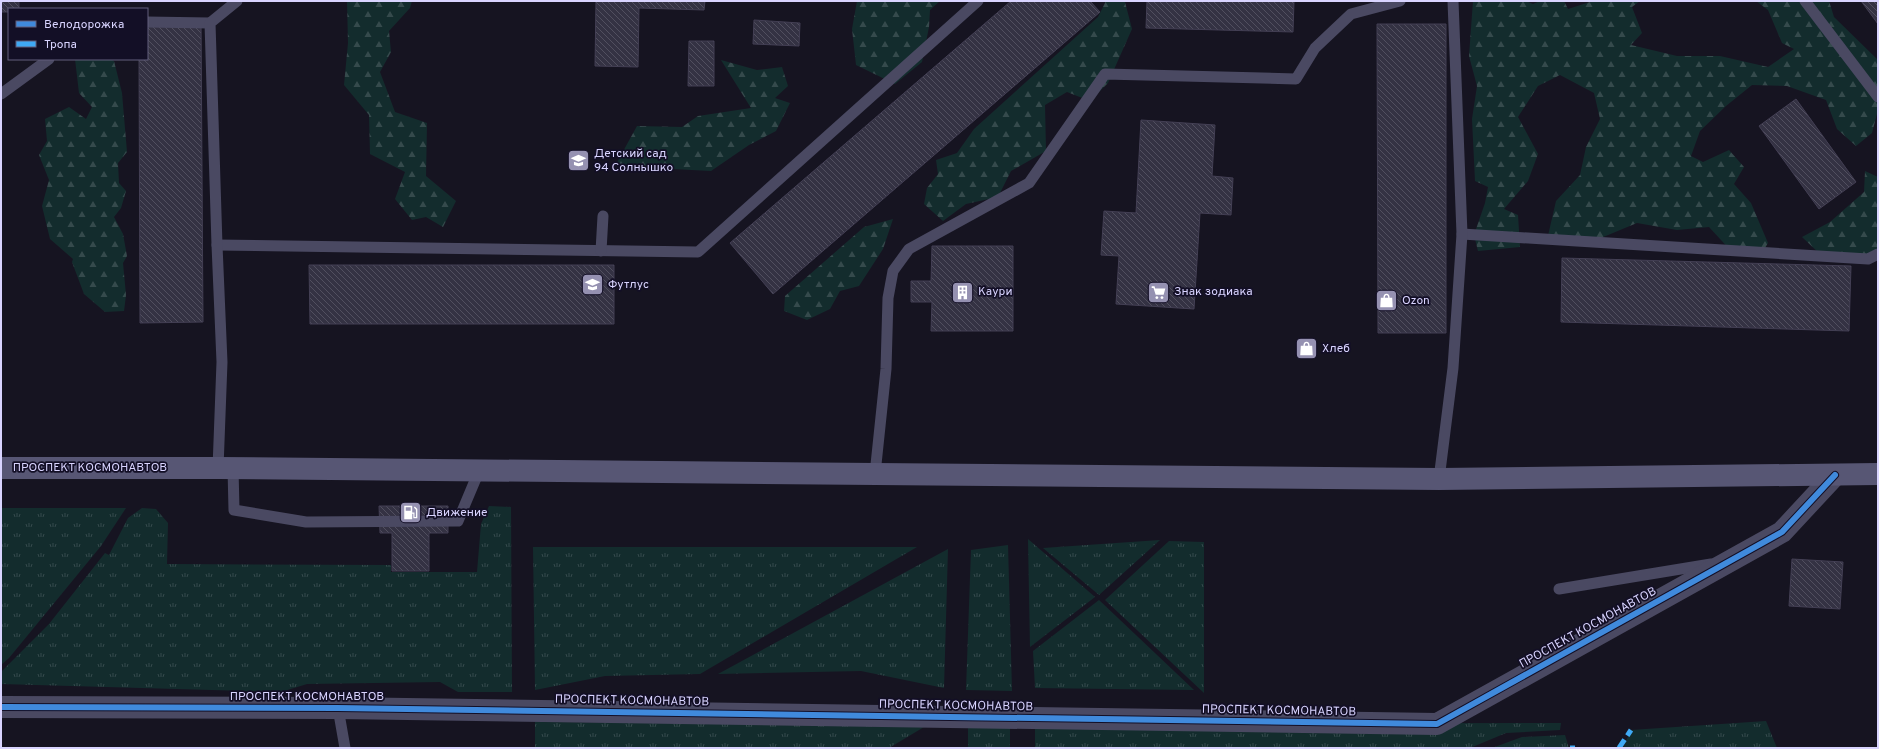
<svg xmlns="http://www.w3.org/2000/svg" width="1879" height="749" font-family="Overpass,sans-serif">
<style>
.grass{fill:url(#grass-tufts)}
.forest{fill:url(#forest-firs)}
.building{fill:url(#building-back-hatch);stroke:#433f54}
.lines{fill:none;stroke-linecap:round;stroke-linejoin:round}
.service{stroke:#4a4962;stroke-width:11}
.minor{stroke:#4a4962;stroke-width:22}
.secondary{stroke:#575674;stroke-width:22}
.quiet{stroke:#3fa9f5;stroke-width:5;stroke-dasharray:10 5;stroke-linecap:butt}
.cycleway-casing{stroke:#130f26;stroke-width:8}
.cycleway{stroke:#408adc;stroke-width:6}
.labels{text-anchor:middle;dominant-baseline:central;stroke-width:3.5;stroke-linejoin:round;paint-order:stroke}
.poi-label{font-size:12px;fill:#d9d4ff;stroke:#130f26;text-anchor:start}
.street-label{font-size:12px;fill:#d9d4ff;stroke:#130f26}
</style>
<defs>
<pattern id="grass-tufts" width="24" height="20" patternUnits="userSpaceOnUse"><rect width="24" height="20" fill="#132c2d"/><path d="M3 7l-1-3M5 7V3M7 7l1-3M15 17l-1-3M17 17v-4M19 17l1-3" fill="none" stroke="#354a4c"/></pattern>
<pattern id="forest-firs" width="22" height="20" patternUnits="userSpaceOnUse"><rect width="22" height="20" fill="#132c2d"/><path d="M5 1l3.5 6h-7zM16 11l3.5 6h-7z" fill="#354a4c"/></pattern>
<pattern id="building-back-hatch" width="6" height="6" patternUnits="userSpaceOnUse"><rect width="6" height="6" fill="#343243"/><path d="M-1 5l2 2M0 0l6 6M5-1l2 2" fill="none" stroke="#514f5f"/></pattern>
</defs>
<rect width="100%" height="100%" fill="#161421"/>
<g class="grass">
<polygon points="489,506 511,507 512,692 458,692 440,682 307,684 281,692 1,684 1,672 49,624 105,553 109,555 128,518 142,508 156,509 168,523 167,564 391,565 391,572 477,572 481,524"/>
<polygon points="1,508 126,508 101,546 9,658 1,665"/>
<polygon points="1028,539 1095,597 1030,647"/>
<polygon points="1160,540 1099,595 1043,548"/>
<polygon points="1169,541 1204,542 1204,693 1105,600"/>
<polygon points="1008,545 1012,691 966,690 971,550"/>
<polygon points="533,547 917,547 700,674 605,676 535,690"/>
<polygon points="948,549 944,688 861,671 718,674"/>
<polygon points="1099,600 1194,690 1035,688 1033,651"/>
<polygon points="1766,721 1777,748 1623,748 1631,730"/>
<polygon points="535,722 929,724 889,748 535,748"/>
<polygon points="1010,722 1010,748 968,748 968,723"/>
<polygon points="1561,723 1560,730 1506,733 1470,748 1035,748 1035,724"/>
<polygon points="1565,735 1569,748 1492,748 1522,737"/>
</g>
<g class="forest">
<polygon points="347,1 412,1 410,8 389,31 391,52 380,72 395,112 427,123 426,176 456,201 443,227 426,217 412,220 395,199 405,172 370,154 369,115 344,85 348,43"/>
<polygon points="857,1 940,1 930,10 929,27 922,62 895,84 856,65 852,29"/>
<polygon points="1106,1 1125,2 1132,29 1108,83 1090,101 1067,92 1045,105 1046,151 1011,171 998,197 966,204 943,221 924,204 927,188 938,174 936,160 957,153 974,129 1098,17"/>
<polygon points="1473,1 1526,1 1533,4 1540,1 1564,1 1568,9 1590,2 1590,1 1640,1 1632,7 1642,33 1631,45 1677,56 1720,56 1768,67 1794,49 1782,43 1768,10 1756,1 1829,1 1834,17 1878,60 1878,110 1872,133 1856,146 1837,129 1826,100 1787,86 1752,85 1726,106 1700,131 1691,156 1703,162 1729,150 1744,167 1734,184 1751,203 1768,243 1760,256 1733,253 1709,227 1677,230 1637,223 1596,240 1547,240 1556,201 1580,175 1586,147 1600,119 1594,93 1560,75 1538,86 1518,117 1538,154 1528,181 1504,209 1518,215 1520,247 1478,251 1474,235 1485,203 1488,187 1475,181 1472,119 1477,86 1469,56"/>
<polygon points="75,59 110,59 114,61 122,93 127,152 118,163 119,183 126,191 121,208 114,217 123,234 127,256 123,263 126,295 124,311 105,312 84,294 72,262 73,259 50,239 42,206 49,180 39,155 47,141 45,119 69,107 86,119 92,107 79,93"/>
<polygon points="721,60 757,70 782,67 788,86 775,98 790,103 776,131 749,145 711,171 615,166 637,126 682,127 698,116 751,108"/>
<polygon points="1865,171 1878,177 1878,250 1869,264 1821,255 1802,237 1830,222 1864,192"/>
<polygon points="893,219 883,249 859,286 840,291 830,309 807,320 784,311 785,296 864,227"/>
</g>
<g class="building">
<polygon points="1,1 19,1 19,9 9,9 9,12 1,12"/>
<polygon points="596,1 705,1 704,10 639,8 638,67 595,66"/>
<polygon points="1011,1 1090,1 1100,12 773,294 730,243"/>
<polygon points="1147,1 1294,1 1293,32 1146,28"/>
<polygon points="1861,1 1878,1 1878,24"/>
<polygon points="147,20 201,20 203,322 140,323 139,59 147,59"/>
<polygon points="754,20 800,23 799,46 753,44"/>
<polygon points="1377,24 1446,24 1446,333 1378,333"/>
<polygon points="689,41 714,41 714,86 688,86"/>
<polygon points="1796,99 1856,182 1819,209 1759,126"/>
<polygon points="1141,120 1215,125 1212,176 1233,178 1231,215 1200,213 1194,309 1116,304 1119,256 1101,255 1104,211 1136,213"/>
<polygon points="932,246 1013,246 1013,331 931,331 932,302 911,302 911,281 931,281"/>
<polygon points="1562,258 1851,266 1849,331 1561,322"/>
<polygon points="309,265 614,265 614,324 310,324"/>
<polygon points="1297,342 1314,342 1315,355 1297,356"/>
<polygon points="379,506 448,506 448,533 429,533 429,571 392,571 392,533 380,533"/>
<polygon points="1792,559 1843,562 1840,609 1789,606"/>
</g>
<g class="lines">
<g class="service">
<polyline points="1805,1 1878,97"/>
<polyline points="147,22 210,23"/>
<polyline points="1,94 49,59"/>
<polyline points="1462,234 1868,259 1878,254"/>
<polyline points="217,245 698,252 978,1"/>
<polyline points="601,251 603,216"/>
<polyline points="218,468 222,362 217,245 210,23 237,1"/>
<polyline points="233,468 234,510 306,522 458,521 479,471"/>
<polyline points="875,474 886,369 888,298 893,271 909,249 1029,183 1105,74 1296,79 1315,48 1351,14 1400,1"/>
<polyline points="1439,479 1453,368 1462,234 1453,1"/>
<polyline points="1559,589 1711,564"/>
<polyline points="338,708 345,748"/>
</g>
<polyline class="minor" points="1,707 338,708 1437,724 1782,532 1835,475"/>
<polyline class="secondary" points="1,468 218,468 1439,479 1878,474"/>
<g class="quiet">
<polyline points="1570,748 1575,748"/>
<polyline points="1619,748 1631,730"/>
</g>
<defs>
<polyline id="cycleway" points="1,707 338,708 1437,724 1782,532 1835,475"/>
</defs>
<use href="#cycleway" class="cycleway-casing"/>
<use href="#cycleway" class="cycleway"/>
</g>
<defs>
<symbol id="school-square" viewBox="-11 -11 22 22"><rect x="-9" y="-9" width="18" height="18" rx="4" fill="#9591b1" stroke="#130f26"/><path d="M0-5L7-2L0 1L-7-2ZM-4 1L0 2.5L4 1V4Q0 6-4 4Z" fill="#fff"/></symbol>
<symbol id="building-square" viewBox="-11 -11 22 22"><rect x="-9" y="-9" width="18" height="18" rx="4" fill="#9591b1" stroke="#130f26"/><path d="M-4-6H4V6H1V3H-1V6H-4ZM-2.5-4.3h1.7v1.8h-1.7ZM.8-4.3h1.7v1.8H.8ZM-2.5-1h1.7V.8h-1.7ZM.8-1h1.7V.8H.8Z" fill="#fff"/></symbol>
<symbol id="supermarket-square" viewBox="-11 -11 22 22"><rect x="-9" y="-9" width="18" height="18" rx="4" fill="#9591b1" stroke="#130f26"/><path d="M-6-5.5h2.5l.6 2H6L4.5 2H-2.5L-4.4-4H-6ZM-1.5 3.2a1.3 1.3 0 1 0 .1 0ZM3 3.2a1.3 1.3 0 1 0 .1 0Z" fill="#fff"/></symbol>
<symbol id="shop-square" viewBox="-11 -11 22 22"><rect x="-9" y="-9" width="18" height="18" rx="4" fill="#9591b1" stroke="#130f26"/><path d="M-5-2.5h2.3a2.7 3.5 0 0 1 5.4 0H5L5.5 6h-11ZM-1.5-2.5h3a1.5 2.3 0 0 0-3 0Z" fill="#fff"/></symbol>
<symbol id="fuel-square" viewBox="-11 -11 22 22"><rect x="-9" y="-9" width="18" height="18" rx="4" fill="#9591b1" stroke="#130f26"/><path d="M-5.5-6h7V0h2V4h1.3V-2.5L3-4.5l.8-.8L6-3V5H2.5V1h-1V6h-7ZM-4.2-4.7v3.2H.2V-4.7Z" fill="#fff"/></symbol>
</defs>
<g fill-rule="evenodd">
<use href="#school-square" x="566" y="148" width="25" height="25"/>
<use href="#school-square" x="580" y="272" width="25" height="25"/>
<use href="#building-square" x="950" y="280" width="25" height="25"/>
<use href="#supermarket-square" x="1146" y="280" width="25" height="25"/>
<use href="#shop-square" x="1374" y="288" width="25" height="25"/>
<use href="#shop-square" x="1294" y="336" width="25" height="25"/>
<use href="#fuel-square" x="398" y="500" width="25" height="25"/>
</g>
<g class="labels">
<g class="poi-label">
<text x="594" y="154">Детский сад<tspan x="594" dy="14">94 Солнышко</tspan></text>
<text x="608" y="285">Футлус</text>
<text x="978" y="292">Каури</text>
<text x="1174" y="292">Знак зодиака</text>
<text x="1402" y="301">Ozon</text>
<text x="1322" y="349">Хлеб</text>
<text x="426" y="513">Движение</text>
</g>
<g class="street-label">
<text x="90" y="468">ПРОСПЕКТ КОСМОНАВТОВ</text>
<text transform="translate(1588 628) rotate(-29)">ПРОСПЕКТ КОСМОНАВТОВ</text>
<text x="307" y="697">ПРОСПЕКТ КОСМОНАВТОВ</text>
<text transform="translate(632 701) rotate(1)">ПРОСПЕКТ КОСМОНАВТОВ</text>
<text transform="translate(956 706) rotate(1)">ПРОСПЕКТ КОСМОНАВТОВ</text>
<text transform="translate(1279 711) rotate(1)">ПРОСПЕКТ КОСМОНАВТОВ</text>
</g>
</g>
<rect width="1879" height="749" fill="none" stroke="#d9d4ff" stroke-width="4"/>
<rect x="8" y="8" width="140" height="52" fill="#130f26" stroke="#625e7d"/>
<rect x="16" y="21" width="20" height="6" fill="#408adc" stroke="#625e7d"/>
<text x="44" y="28" font-size="12" fill="#d9d4ff">Велодорожка</text>
<rect x="16" y="41" width="20" height="6" fill="#3fa9f5" stroke="#625e7d"/>
<text x="44" y="48" font-size="12" fill="#d9d4ff">Тропа</text>
</svg>
